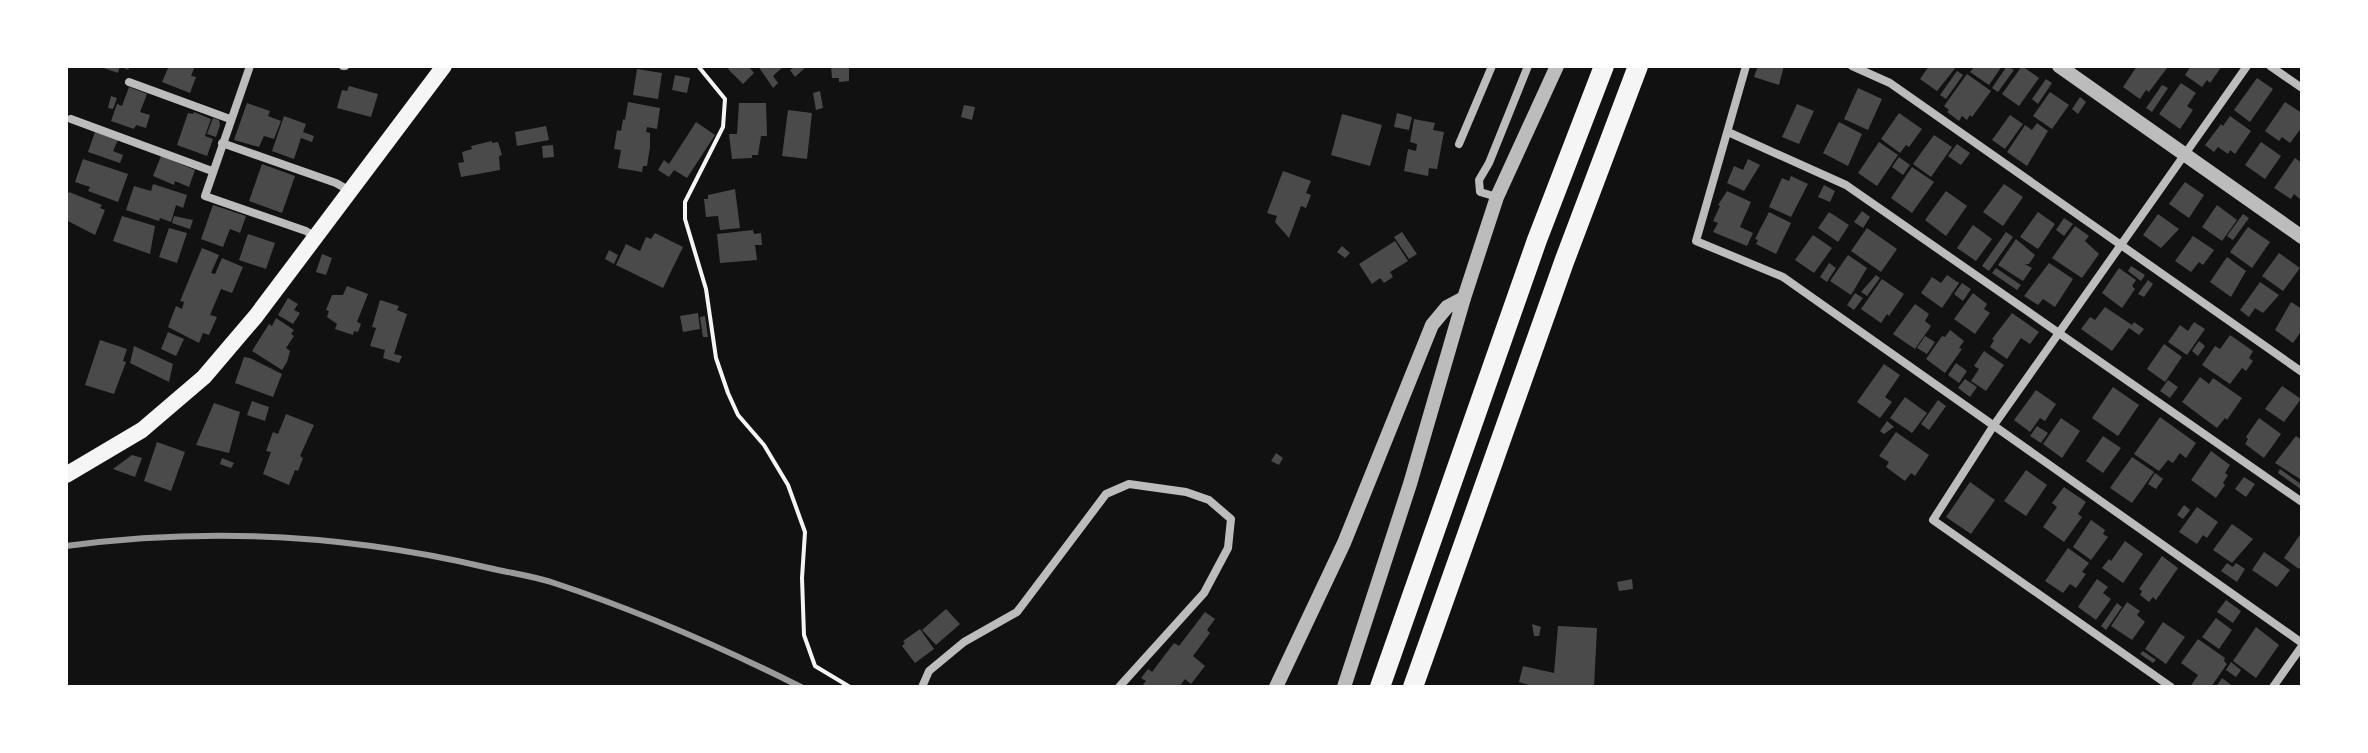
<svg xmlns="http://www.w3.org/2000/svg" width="2368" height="753" font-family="'IBM Plex Serif',serif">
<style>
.building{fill:#4a4a4a}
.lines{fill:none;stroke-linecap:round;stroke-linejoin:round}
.path{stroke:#f5f5f5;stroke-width:4}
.minor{stroke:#bcbcbc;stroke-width:8}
.tertiary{stroke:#bcbcbc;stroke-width:14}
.secondary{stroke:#f5f5f5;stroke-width:16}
.motorway{stroke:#f5f5f5;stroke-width:20}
.rail{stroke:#9a9a9a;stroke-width:6}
</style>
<rect width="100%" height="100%" fill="#111"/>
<g class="building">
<polygon points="98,66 130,66 128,70 120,66 118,73"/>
<polygon points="169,66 195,66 191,76 196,77 190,93 162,82"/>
<polygon points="731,66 748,66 754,73 743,84 728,69"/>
<polygon points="758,66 784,66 773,76 778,83 773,88"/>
<polygon points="791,66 807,66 795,77 790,70 793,68"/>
<polygon points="831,66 849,66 849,81 839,82 839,78 832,78"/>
<polygon points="1758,66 1784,66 1779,85 1754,77"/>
<polygon points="1929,66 1957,66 1937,91 1920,79"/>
<polygon points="1975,66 2002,66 1989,85 1970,72"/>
<polygon points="2007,66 2014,70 1998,92 1992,88"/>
<polygon points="2022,66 2039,78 2019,106 2002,94"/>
<polygon points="2137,66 2167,68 2149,92 2146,90 2140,99 2123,87"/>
<polygon points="2191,66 2222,66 2210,83 2207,80 2202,87 2185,75"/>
<polygon points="637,69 662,73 658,99 633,95"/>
<polygon points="1957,71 1963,75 1946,99 1940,95"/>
<polygon points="1967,74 1991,91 1972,117 1970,115 1967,120 1962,116 1959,121 1947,112 1949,110 1944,106"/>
<polygon points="675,75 690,78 687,93 672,90"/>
<polygon points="2257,78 2273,89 2250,122 2234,110"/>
<polygon points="2046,79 2052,83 2038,104 2032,99"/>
<polygon points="2181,83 2196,93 2187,106 2193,110 2180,129 2159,114"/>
<polygon points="2162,85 2168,88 2152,112 2146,108"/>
<polygon points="349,86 378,94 371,117 337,108 342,90 347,91"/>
<polygon points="129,87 147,94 140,112 150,115 146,128 136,125 134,129 111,121 117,104 122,106"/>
<polygon points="1858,88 1882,99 1868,130 1844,119"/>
<polygon points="820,91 823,108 816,110 813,93"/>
<polygon points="2050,92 2069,105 2052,129 2033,116"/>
<polygon points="111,96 117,98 113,109 108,108"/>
<polygon points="2080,97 2086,102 2078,114 2072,109"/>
<polygon points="628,102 660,108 657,129 647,127 646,132 650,133 650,147 647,166 643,166 642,172 618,168 621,150 614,149 617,130 621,131 623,119 625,120"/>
<polygon points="2285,102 2302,113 2302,127 2290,143 2282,137 2279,141 2265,131"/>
<polygon points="247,103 270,111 268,116 281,121 274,139 264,136 259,147 234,140"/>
<polygon points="739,103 766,103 767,136 761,136 758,155 752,155 752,158 732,159 729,134 737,134"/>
<polygon points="1797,104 1814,111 1799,144 1782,137"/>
<polygon points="964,105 975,107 972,120 961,117"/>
<polygon points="788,110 812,113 807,159 782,156"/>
<polygon points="194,112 211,119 205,136 213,139 207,156 177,145 188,113 193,114"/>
<polygon points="1397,113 1412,117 1409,130 1394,127"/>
<polygon points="1899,113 1922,129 1909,147 1906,145 1900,153 1881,139"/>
<polygon points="1342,114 1382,125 1370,166 1331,155"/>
<polygon points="2010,115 2023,124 2005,149 1992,140"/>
<polygon points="284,116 306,124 303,132 314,136 312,142 301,138 294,159 272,151"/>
<polygon points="2230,116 2251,131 2235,154 2230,150 2228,154 2218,147 2214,152 2205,145 2221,124 2223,126"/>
<polygon points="213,118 219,120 220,125 216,137 207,134"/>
<polygon points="1414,119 1435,123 1433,130 1444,132 1437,169 1429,168 1428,176 1404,171 1408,149 1416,151 1417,144 1410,142"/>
<polygon points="696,122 715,135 687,178 674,170 669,177 658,170 664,160 669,164"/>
<polygon points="1839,122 1862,134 1848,166 1823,153"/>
<polygon points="2037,123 2048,131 2027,166 2007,152 2025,125 2032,130"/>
<polygon points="546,126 549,140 517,146 515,132"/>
<polygon points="95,132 118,140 113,151 123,155 120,163 88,152"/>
<polygon points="1934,135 1952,147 1931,177 1913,164"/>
<polygon points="492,141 492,143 498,142 502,155 499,156 500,170 461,177 458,163 464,162 462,152 472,149 471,146"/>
<polygon points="1879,142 1898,155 1877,186 1858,173"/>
<polygon points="2261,142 2281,156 2265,179 2245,165"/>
<polygon points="1957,144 1970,153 1961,165 1948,156"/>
<polygon points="553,145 554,157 543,158 542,146"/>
<polygon points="161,156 195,170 189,187 175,181 174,185 153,176"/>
<polygon points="1899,157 1910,165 1903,175 1892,167"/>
<polygon points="2295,158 2302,163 2302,196 2300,199 2294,194 2291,199 2274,188"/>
<polygon points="83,159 128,174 118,202 88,191 90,187 75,182"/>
<polygon points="1748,159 1760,165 1744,191 1727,183 1734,166 1743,170"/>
<polygon points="262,164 295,176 282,213 249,201"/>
<polygon points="1912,167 1934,182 1912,213 1891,198"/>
<polygon points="1283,171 1311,181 1306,193 1311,195 1306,208 1301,206 1289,238 1275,222 1277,216 1267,213"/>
<polygon points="1791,176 1808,184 1791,217 1769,207 1782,178 1789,181"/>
<polygon points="2185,182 2204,195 2189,218 2169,204"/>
<polygon points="153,184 187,195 183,208 176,205 171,222 160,218 159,221 126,210 134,186 151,191"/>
<polygon points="2004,184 2023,197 2003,226 1983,212"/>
<polygon points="1824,185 1835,191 1830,202 1818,197"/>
<polygon points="735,189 740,228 720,230 718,216 706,217 704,199 708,199 708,195"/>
<polygon points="1727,191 1751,202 1740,227 1753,233 1747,246 1713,232 1718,223 1713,221 1720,206 1718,205"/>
<polygon points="1946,191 1967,206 1946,236 1925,220"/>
<polygon points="69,192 102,205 100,208 105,210 95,235 66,220 66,196"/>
<polygon points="213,205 246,216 240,233 230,229 223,247 201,239"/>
<polygon points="2217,205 2237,220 2222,241 2202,227"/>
<polygon points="1862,211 1870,217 1863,228 1854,222"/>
<polygon points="1769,212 1791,223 1776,254 1756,244 1758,240 1755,239"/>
<polygon points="1829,212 1849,225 1838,242 1818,228"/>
<polygon points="2038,212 2055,224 2038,249 2020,237"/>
<polygon points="2158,214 2179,229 2161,248 2143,235"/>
<polygon points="2243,214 2249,218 2233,240 2227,236"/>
<polygon points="122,216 155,226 150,254 113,241"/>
<polygon points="174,216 193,220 190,229 172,223"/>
<polygon points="2064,218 2073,224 2064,236 2056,230"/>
<polygon points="1973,225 1992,239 1976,261 1957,248"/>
<polygon points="2075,226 2089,236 2085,241 2099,254 2082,278 2052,258"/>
<polygon points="2248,227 2270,242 2252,268 2230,252"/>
<polygon points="169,228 187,233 177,263 159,257"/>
<polygon points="1867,228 1897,249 1881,272 1851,251"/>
<polygon points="753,230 754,234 761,233 762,245 755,245 757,260 720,263 717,234"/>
<polygon points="1402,232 1417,254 1409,259 1394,237"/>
<polygon points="2006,232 2013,237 1989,271 1982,266"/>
<polygon points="655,233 683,247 663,288 616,265 626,244 640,251 646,237 651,239"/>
<polygon points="248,234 275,243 266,269 239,260"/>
<polygon points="1813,235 1832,248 1814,273 1795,260"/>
<polygon points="2193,236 2214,250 2203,265 2199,262 2191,272 2175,261"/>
<polygon points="2016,239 2035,255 2029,264 2025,264 2032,268 2023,281 1998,265"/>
<polygon points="1395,241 1408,261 1390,272 1393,277 1384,283 1380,278 1372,284 1359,264"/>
<polygon points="1342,246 1350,253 1345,258 1337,252"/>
<polygon points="202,248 219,255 211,273 215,274 222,258 243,267 232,293 221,289 210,315 217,317 209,335 203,333 199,343 168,327 176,306 182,309 184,302 180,301"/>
<polygon points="609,250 618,255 614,264 605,259"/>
<polygon points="2279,253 2300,268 2283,291 2262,276"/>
<polygon points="322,254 332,258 326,275 316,272"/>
<polygon points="1848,255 1867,268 1851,295 1830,281"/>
<polygon points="2227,257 2246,271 2231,297 2210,282"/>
<polygon points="1829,263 1836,268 1827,282 1820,277"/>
<polygon points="2049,263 2073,279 2055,307 2043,299 2038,305 2024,296"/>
<polygon points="2131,266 2145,275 2141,281 2128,271"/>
<polygon points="1996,268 2021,285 2017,290 1992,273"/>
<polygon points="2119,268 2136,280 2132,286 2135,289 2122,308 2102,293"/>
<polygon points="1876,275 1880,278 1867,296 1861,292"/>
<polygon points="1947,275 1959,283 1942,308 1921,293 1932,277 1941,283"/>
<polygon points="1882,279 1904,294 1889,316 1887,314 1881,323 1861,309"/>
<polygon points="2148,280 2153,284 2144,297 2138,294"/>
<polygon points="2260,282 2279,295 2263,313 2255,308 2249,317 2240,310"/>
<polygon points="1962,283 1971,289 1963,301 1954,294"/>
<polygon points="347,286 368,294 357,322 361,324 358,332 354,331 353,335 335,329 337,324 327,317 329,311 326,310 332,295 343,295"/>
<polygon points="1855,293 1863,298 1854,310 1847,305"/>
<polygon points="1973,293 1987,304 1984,309 1990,313 1975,334 1954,319"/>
<polygon points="288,298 298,304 294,310 300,313 293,324 278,315"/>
<polygon points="380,300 399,306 397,310 407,314 394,354 402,356 399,363 383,358 385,350 370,346 376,328 372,327"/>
<polygon points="2291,302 2302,309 2302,330 2293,343 2275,330"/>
<polygon points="1915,304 1929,314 1925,321 1931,326 1915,349 1893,334"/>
<polygon points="2105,307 2132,325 2134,322 2144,329 2139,335 2129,328 2112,351 2081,329 2090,317 2095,320"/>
<polygon points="698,313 700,329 683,332 680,316"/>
<polygon points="2012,313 2039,332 2030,344 2021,338 2007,359 1990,347 1994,340 1992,339"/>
<polygon points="705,316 708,337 703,337 700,317"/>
<polygon points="276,318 294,330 291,334 294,336 286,348 290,351 287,362 282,370 252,351 269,324 272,326"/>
<polygon points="2194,322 2205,329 2187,355 2168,342 2180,325 2188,331"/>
<polygon points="1950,330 1964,341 1959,348 1962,349 1945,373 1926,359 1942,336 1945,337"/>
<polygon points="168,332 184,339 176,356 161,349"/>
<polygon points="2230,335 2253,351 2249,358 2253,361 2246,371 2242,368 2230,384 2202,365 2215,346 2220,349"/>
<polygon points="1925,336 1935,342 1927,354 1917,348"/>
<polygon points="100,340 127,349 123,361 126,362 114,394 85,385"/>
<polygon points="2199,341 2205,346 2198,356 2192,351"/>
<polygon points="2164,344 2182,357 2165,382 2147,369"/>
<polygon points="134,346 173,364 169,382 130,363"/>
<polygon points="1984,351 2004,365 1986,391 1971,381 1979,369 1974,366"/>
<polygon points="244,357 250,358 282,374 273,397 235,383"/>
<polygon points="1956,363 1967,371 1959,383 1948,375"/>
<polygon points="1884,364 1900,375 1885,397 1892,402 1880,418 1857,402"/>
<polygon points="2200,377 2209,384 2213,378 2242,398 2227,420 2225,418 2217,428 2182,402"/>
<polygon points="1965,379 1977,387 1970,397 1958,388"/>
<polygon points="2168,380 2178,387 2170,398 2160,391"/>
<polygon points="2282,386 2301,399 2284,422 2265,409"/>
<polygon points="2113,387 2139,405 2118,436 2092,418"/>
<polygon points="2036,390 2056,404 2045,421 2040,418 2030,432 2014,420"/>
<polygon points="1905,397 1927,413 1912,433 1890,418"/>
<polygon points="1938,400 1946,406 1929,430 1921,424"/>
<polygon points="252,401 269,407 265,421 247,415"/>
<polygon points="214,403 240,412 229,453 196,445"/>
<polygon points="286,414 314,425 300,456 303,458 298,471 295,470 289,485 263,474 271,452 266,451 273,432 278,434"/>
<polygon points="2160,417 2196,443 2186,458 2180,453 2173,463 2168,460 2159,471 2134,454"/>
<polygon points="2061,418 2080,431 2062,458 2043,444"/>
<polygon points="2259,418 2281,434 2264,458 2245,444 2248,439 2246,437"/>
<polygon points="1887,421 1894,427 1884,434 1880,431"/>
<polygon points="2037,426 2048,433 2041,443 2030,436"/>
<polygon points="1896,432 1929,455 1915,476 1911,473 1905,481 1886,467 1889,462 1879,456"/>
<polygon points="2103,436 2121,448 2103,473 2086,461"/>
<polygon points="2296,436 2302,440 2300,479 2275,463"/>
<polygon points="157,442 185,452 171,491 144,481"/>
<polygon points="2211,451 2230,465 2225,473 2228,475 2223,483 2225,485 2216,498 2191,480"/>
<polygon points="1276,453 1283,458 1279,465 1271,461"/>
<polygon points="132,455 142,458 135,477 113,469"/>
<polygon points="2132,457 2154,472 2132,503 2110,488"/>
<polygon points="222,458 234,463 231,468 220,464"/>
<polygon points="2280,469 2302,485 2302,490 2278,473"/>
<polygon points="2026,470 2047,485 2026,516 2004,501"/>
<polygon points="2155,473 2163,479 2156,489 2148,484"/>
<polygon points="2244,477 2255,484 2246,497 2235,489"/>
<polygon points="1970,482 1995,500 1971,534 1946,517"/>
<polygon points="2064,487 2086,502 2078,514 2082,517 2064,542 2043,527 2057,507 2052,503"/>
<polygon points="2184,505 2190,510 2183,519 2177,515"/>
<polygon points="2197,507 2218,522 2207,538 2203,535 2197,544 2179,532"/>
<polygon points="2091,520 2105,530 2103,534 2108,537 2091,560 2073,547"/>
<polygon points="2232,524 2253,539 2232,563 2213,550"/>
<polygon points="2302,532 2302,565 2299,569 2284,558"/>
<polygon points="2125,541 2143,554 2123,583 2102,568 2109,559 2111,561"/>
<polygon points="2068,548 2089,563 2082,572 2086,574 2076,588 2070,584 2063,593 2045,581"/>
<polygon points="2264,552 2290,570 2277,587 2252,570"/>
<polygon points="2162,556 2178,568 2156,600 2153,597 2149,602 2140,595 2142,591 2139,589"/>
<polygon points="2227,563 2233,567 2236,563 2245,569 2237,582 2221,571"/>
<polygon points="1632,579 1633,589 1619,591 1617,582"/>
<polygon points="2097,579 2108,587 2103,593 2111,599 2096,620 2078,607"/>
<polygon points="2226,600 2241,611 2233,623 2217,612"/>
<polygon points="2127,602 2140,611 2137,615 2145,622 2132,640 2111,626"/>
<polygon points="2117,603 2122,607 2106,630 2101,626"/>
<polygon points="946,609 960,624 936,645 922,630"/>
<polygon points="1205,612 1215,619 1207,630 1210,633 1193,656 1205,666 1191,684 1185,679 1179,687 1141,687 1146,681 1141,678 1148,669 1152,672 1174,643 1179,646"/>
<polygon points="2216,618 2232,630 2219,649 2202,637"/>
<polygon points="2163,622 2185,637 2166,664 2145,649"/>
<polygon points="1532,624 1541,627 1539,636 1534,636"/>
<polygon points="1558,626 1597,628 1594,687 1535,687 1519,682 1523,666 1554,673"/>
<polygon points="2256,627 2279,645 2256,678 2233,661"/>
<polygon points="920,629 934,649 915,663 902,646 905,643 903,641"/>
<polygon points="2198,639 2225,658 2224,661 2227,664 2211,687 2190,687 2198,675 2181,663"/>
<polygon points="2143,651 2156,660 2153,663 2140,654"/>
<polygon points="2231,662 2241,670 2236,677 2226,670"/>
<polygon points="2222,678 2234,687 2216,687"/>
</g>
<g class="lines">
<polyline class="path" points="698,66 725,99 723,127 685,202 685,219 706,289 716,358 728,393 738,415 764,445 788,485 805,532 802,578 804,635 815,666 850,687"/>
<g class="minor">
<polyline points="250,66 205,196 306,231 315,237"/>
<polyline points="343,66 345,66"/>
<polyline points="1746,66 1696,241 1783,277 2302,643"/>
<polyline points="1852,66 1890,83 2302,372"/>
<polyline points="2270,66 2302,88"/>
<polyline points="129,82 230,119"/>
<polyline points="71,119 212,171"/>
<polyline points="1728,132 1846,185 2302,502"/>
<polyline points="222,143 336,183 350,191"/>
<polyline points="1459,144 1492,66"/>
<polyline points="1497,197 1480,192 1479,180 1489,163 1528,66"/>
<polyline points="922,687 929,671 964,642 1017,612 1106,494 1129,484 1186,492 1209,500 1231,519 1228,548 1204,593 1119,687"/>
<polyline points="2171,687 1933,520 1994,425 2247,66"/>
<polyline points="2273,687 2302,646"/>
</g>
<g class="tertiary">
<polyline points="2059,66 2302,237"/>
<polyline points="1276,687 1344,543 1432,325 1447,307 1464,298"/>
<polyline points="1344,687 1410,484 1464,298 1497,197 1557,66"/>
</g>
<polyline class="secondary" points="66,475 142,430 204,377 256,316 444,66"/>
<g class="motorway">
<polyline points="1380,687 1537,240 1604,66"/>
<polyline points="1413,687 1564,262 1638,66"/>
</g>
<path class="rail" d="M66 546C207 527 351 535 489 568 510 573 533 576 554 583 639 611 721 647 801 687"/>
</g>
<rect width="2368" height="753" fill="none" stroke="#ffffff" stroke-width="136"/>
</svg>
